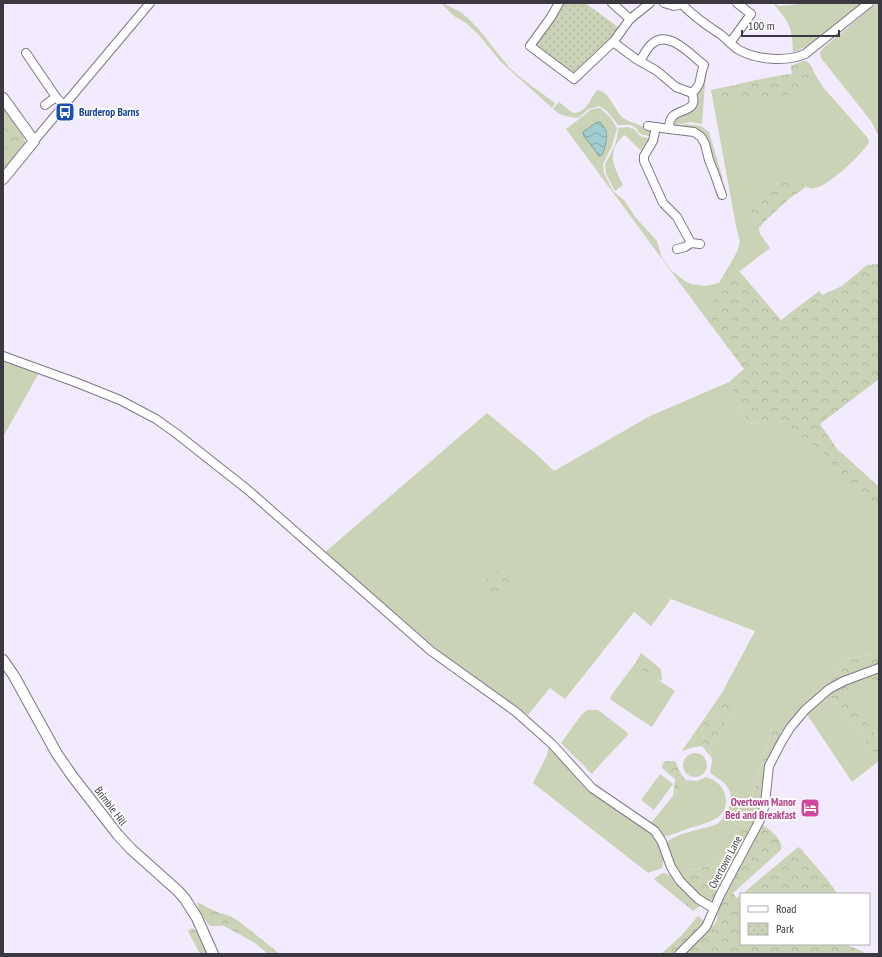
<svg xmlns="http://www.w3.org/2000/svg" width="882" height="957" font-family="'PT Sans Narrow',sans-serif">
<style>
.grass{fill:#cbd3b6}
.forest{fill:url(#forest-crowns)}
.park{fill:url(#park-dots)}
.water{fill:url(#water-waves);stroke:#82a0a4}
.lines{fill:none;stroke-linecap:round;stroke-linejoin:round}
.minor-casing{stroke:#7e768a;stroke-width:10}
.major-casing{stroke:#7e768a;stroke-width:12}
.minor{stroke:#fff;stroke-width:8}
.major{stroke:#fff;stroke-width:10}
.labels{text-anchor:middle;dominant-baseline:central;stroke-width:3.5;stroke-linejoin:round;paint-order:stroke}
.transit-label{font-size:11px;font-weight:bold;fill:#164399;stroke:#fff;text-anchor:start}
.hotel-label{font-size:11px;font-weight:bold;fill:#b23c85;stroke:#fff;text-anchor:end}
.street-label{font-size:11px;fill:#3b3841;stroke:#fff}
</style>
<defs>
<pattern id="forest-crowns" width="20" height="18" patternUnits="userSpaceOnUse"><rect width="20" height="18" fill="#cbd3b6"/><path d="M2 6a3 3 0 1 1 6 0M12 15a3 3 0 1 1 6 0" fill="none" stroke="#afb69e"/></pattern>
<pattern id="park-dots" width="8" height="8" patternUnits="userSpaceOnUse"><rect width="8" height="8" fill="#cbd3b6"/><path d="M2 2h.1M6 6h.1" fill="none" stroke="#afb69e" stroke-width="1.8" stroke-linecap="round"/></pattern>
<pattern id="water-waves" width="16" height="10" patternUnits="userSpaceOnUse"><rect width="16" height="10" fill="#a1cdcf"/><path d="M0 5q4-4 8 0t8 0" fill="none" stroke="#84a7aa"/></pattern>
</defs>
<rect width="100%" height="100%" fill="#f2ebfd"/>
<g class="grass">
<path d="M441 3H443C449 7 457 9 462 13 482 29 494 51 511 69 524 82 540 91 555 103L552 108 501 62 478 34 466 23 454 16Z"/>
<path d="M773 3H775L778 6 800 4 801 3H862C840 22 820 41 793 53 792 26 790 24 773 3Z"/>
<polygon points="877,3 879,3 879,137 871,121 821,58 820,52 823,48"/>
<path d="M804 61 808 62 822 86 867 137 869 142C863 154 827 187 815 188 812 189 809 188 806 187L804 184 743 219 764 222 759 228 760 234 770 248 740 271 733 265 705 317 566 129 592 109 600 108 610 117 617 128 612 146 603 164 604 173 613 191 624 200 636 218 657 241 662 258 672 271 685 281 691 284 706 286 719 283 737 252 740 242 736 226 711 90C738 85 764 77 792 74L791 66Z"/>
<polygon points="709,62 705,84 702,124 690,122 673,126 672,122 695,96 704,70"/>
<path d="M598 90C610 92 614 110 623 118 629 122 650 128 652 131 652 132 653 136 653 137L640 134 636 128 631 125H618L607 111 599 106 589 109 578 118C569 117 560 116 553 109L559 102 573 113C586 113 590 100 596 91Z"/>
<polygon points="685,124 701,126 709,132 723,179 720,180 707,143 677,127"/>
<path d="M628 127 634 129 640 136 652 139 644 151 639 149 625 135C605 150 614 167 623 185L615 191 606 174 605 164C611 153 618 142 618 128Z"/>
<polygon points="3,359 40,371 3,437"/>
<path d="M729 382 748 424 758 423H780L838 450 879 487V653L842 660 834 678 813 694 781 732 773 726 752 797 749 814 742 821 718 861 697 870 683 869 681 878C674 867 667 855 667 842 678 832 703 830 717 824 729 815 737 795 724 783 720 779 714 777 710 772L712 761 710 747 738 702 723 691 755 631 671 599 651 626 634 612 565 699 550 688 528 715 445 656 324 553 487 413 534 452 554 471 650 416Z"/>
<polygon points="636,662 640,668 675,691 652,727 611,700 610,697"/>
<polygon points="879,680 879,739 843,694"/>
<path d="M719 697C719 705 723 713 716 720L707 718 703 722 702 746 694 747 682 751Z"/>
<polygon points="832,698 879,759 879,761 852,782 806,713 824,701"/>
<polygon points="587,710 598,710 628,733 627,736 605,759 592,774 561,743 582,714"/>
<polygon points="549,744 572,768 655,836 664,859 662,868 648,873 533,783 547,755"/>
<circle cx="695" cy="765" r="12"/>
<polygon points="660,774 673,784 654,810 641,800"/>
<path d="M706 777C716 780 723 786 725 795 731 819 706 823 690 828 681 831 672 835 663 837L650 824 686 780 697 781Z"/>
<path d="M662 873C670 873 679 881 683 887 686 892 686 901 687 906L654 879Z"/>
</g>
<g class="forest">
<path d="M804 61 808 62 813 69C804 86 790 94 773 103 768 100 762 96 756 96 741 95 725 104 712 95L711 90C738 85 764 78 792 74L791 66Z"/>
<polygon points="3,104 22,133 26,144 3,174"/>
<polygon points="792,179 804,184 806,187 790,198 764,222 743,219 741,212 777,185"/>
<polygon points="733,264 781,320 819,291 822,295 842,286 867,265 879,264 879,379 820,424 838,450 879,487 879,509 845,484 820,450 780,423 758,423 748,424 729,382 744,369 705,317"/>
<polygon points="499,571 505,573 509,578 510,595 498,596 490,594 487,583 487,574"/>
<path d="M641 653 661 669 662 681C653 677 640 672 636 662Z"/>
<path d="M879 653V680L844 694 879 739V759L832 698 824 701 781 732 780 738 768 761 761 805 756 820C765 827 784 837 781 850L733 893 737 898 741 895V944H845L868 954H661L681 936 698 916 705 922 701 937 717 921V916L722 898 708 901 693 911 687 906 680 872 683 869 697 870 718 861 742 820 749 814 752 797 773 726 781 732 813 694 834 678 842 660Z"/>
<path d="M723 691 738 702 710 747 711 757 702 746 703 722 707 718 716 720C724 712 716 706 719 697 720 695 722 693 723 691Z"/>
<polygon points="665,761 675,761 681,774 686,780 673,796 675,779 662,768 663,763"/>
<path d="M798 847 801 849C809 859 833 884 837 894H742Z"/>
<polygon points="197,902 217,912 230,916 240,922 280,954 268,954 255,943 224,926 210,926 200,913"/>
<polygon points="192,928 200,934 208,954 200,954 188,931"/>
</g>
<path class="park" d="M562 3H585L618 27 612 36 613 37 599 52C589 54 584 69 574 74L571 73 538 49 536 45 544 31C554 27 557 12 562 3Z"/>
<path class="water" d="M597 122H600C602 125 605 128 606 131 608 137 605 149 602 155L599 156 584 136 583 132Z"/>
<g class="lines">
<defs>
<g id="minor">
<polyline points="559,3 551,17 530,46 574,79 614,41 630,19 650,3"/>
<polyline points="612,3 630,19"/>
<polyline points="664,3 674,6 682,4"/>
<path d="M681 3C692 15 706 25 720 34 727 39 732 46 739 50 757 60 787 62 805 54L869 3"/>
<path d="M613 42 636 59 657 71 676 87 692 93C699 112 680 108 672 117 669 121 669 125 669 129L648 126"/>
<polyline points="730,43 751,14 737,3"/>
<polyline points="26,53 56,97 64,106"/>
<path d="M640 61C644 55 647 47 653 43 669 30 691 55 704 65 698 78 704 82 692 93"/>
<polyline points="45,105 56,97"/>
<polyline points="656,127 653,141 644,156 644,161 663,203 677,217 691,243"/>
<polyline points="669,129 694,132 701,137 705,144 709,160 715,175 722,195"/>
<polyline points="34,141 150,3"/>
<polyline points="677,249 685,247 691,243 700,244"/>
<polyline points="3,356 75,382 120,400 156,419 177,434 248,490 431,651 516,712 552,744 592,788 655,831 662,842 671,867 680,881 698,899 713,908"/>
<polyline points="679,954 706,927 720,895 761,818 765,804 769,766 781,743 790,728 805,710 829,689 844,681 879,668"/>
</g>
<g id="major">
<polyline points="3,98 34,141 3,179"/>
<polyline points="3,660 14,676 57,754 73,777 118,835 131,849 178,891 185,899 197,918 213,954"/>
</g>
</defs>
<use href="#minor" class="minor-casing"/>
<use href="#major" class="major-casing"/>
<use href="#minor" class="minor"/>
<use href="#major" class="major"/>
</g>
<defs>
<symbol id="bus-square" viewBox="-11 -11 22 22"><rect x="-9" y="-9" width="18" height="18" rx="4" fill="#1a4fb4" stroke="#fff"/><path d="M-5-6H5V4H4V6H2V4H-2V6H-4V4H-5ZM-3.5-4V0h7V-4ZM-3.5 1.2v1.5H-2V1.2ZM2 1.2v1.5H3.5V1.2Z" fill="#fff"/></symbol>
<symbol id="hotel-square" viewBox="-11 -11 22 22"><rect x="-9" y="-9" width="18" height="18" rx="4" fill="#d1479c" stroke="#fff"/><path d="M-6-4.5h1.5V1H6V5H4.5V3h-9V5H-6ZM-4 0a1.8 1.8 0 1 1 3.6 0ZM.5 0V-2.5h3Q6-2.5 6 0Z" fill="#fff"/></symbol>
</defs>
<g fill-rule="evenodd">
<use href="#bus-square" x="54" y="101" width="22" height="22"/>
<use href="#hotel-square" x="799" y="797" width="22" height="22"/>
</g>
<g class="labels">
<g class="transit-label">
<text x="79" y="112">Burderop Barns</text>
</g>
<g class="hotel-label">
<text x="796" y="802">Overtown Manor<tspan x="796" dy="13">Bed and Breakfast</tspan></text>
</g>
<g class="street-label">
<text transform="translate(111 806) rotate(53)">Brimble Hill</text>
<text transform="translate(725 862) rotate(-62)">Overtown Lane</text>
</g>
</g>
<rect width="882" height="957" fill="none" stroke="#3b3841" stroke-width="8"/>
<rect x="740" y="893" width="130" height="52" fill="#ffffff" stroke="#b1afb3"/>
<rect x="748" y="906" width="20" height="6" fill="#ffffff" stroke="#b1afb3"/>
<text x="776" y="913" font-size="12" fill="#3b3841">Road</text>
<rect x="748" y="923" width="20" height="12" fill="url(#park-dots)" stroke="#b1afb3"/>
<text x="776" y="933" font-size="12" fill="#3b3841">Park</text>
<path d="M742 30v6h97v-6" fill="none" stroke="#3b3841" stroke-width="2"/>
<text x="748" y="30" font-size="12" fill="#3b3841" stroke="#ffffff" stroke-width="3" paint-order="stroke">100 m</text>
</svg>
